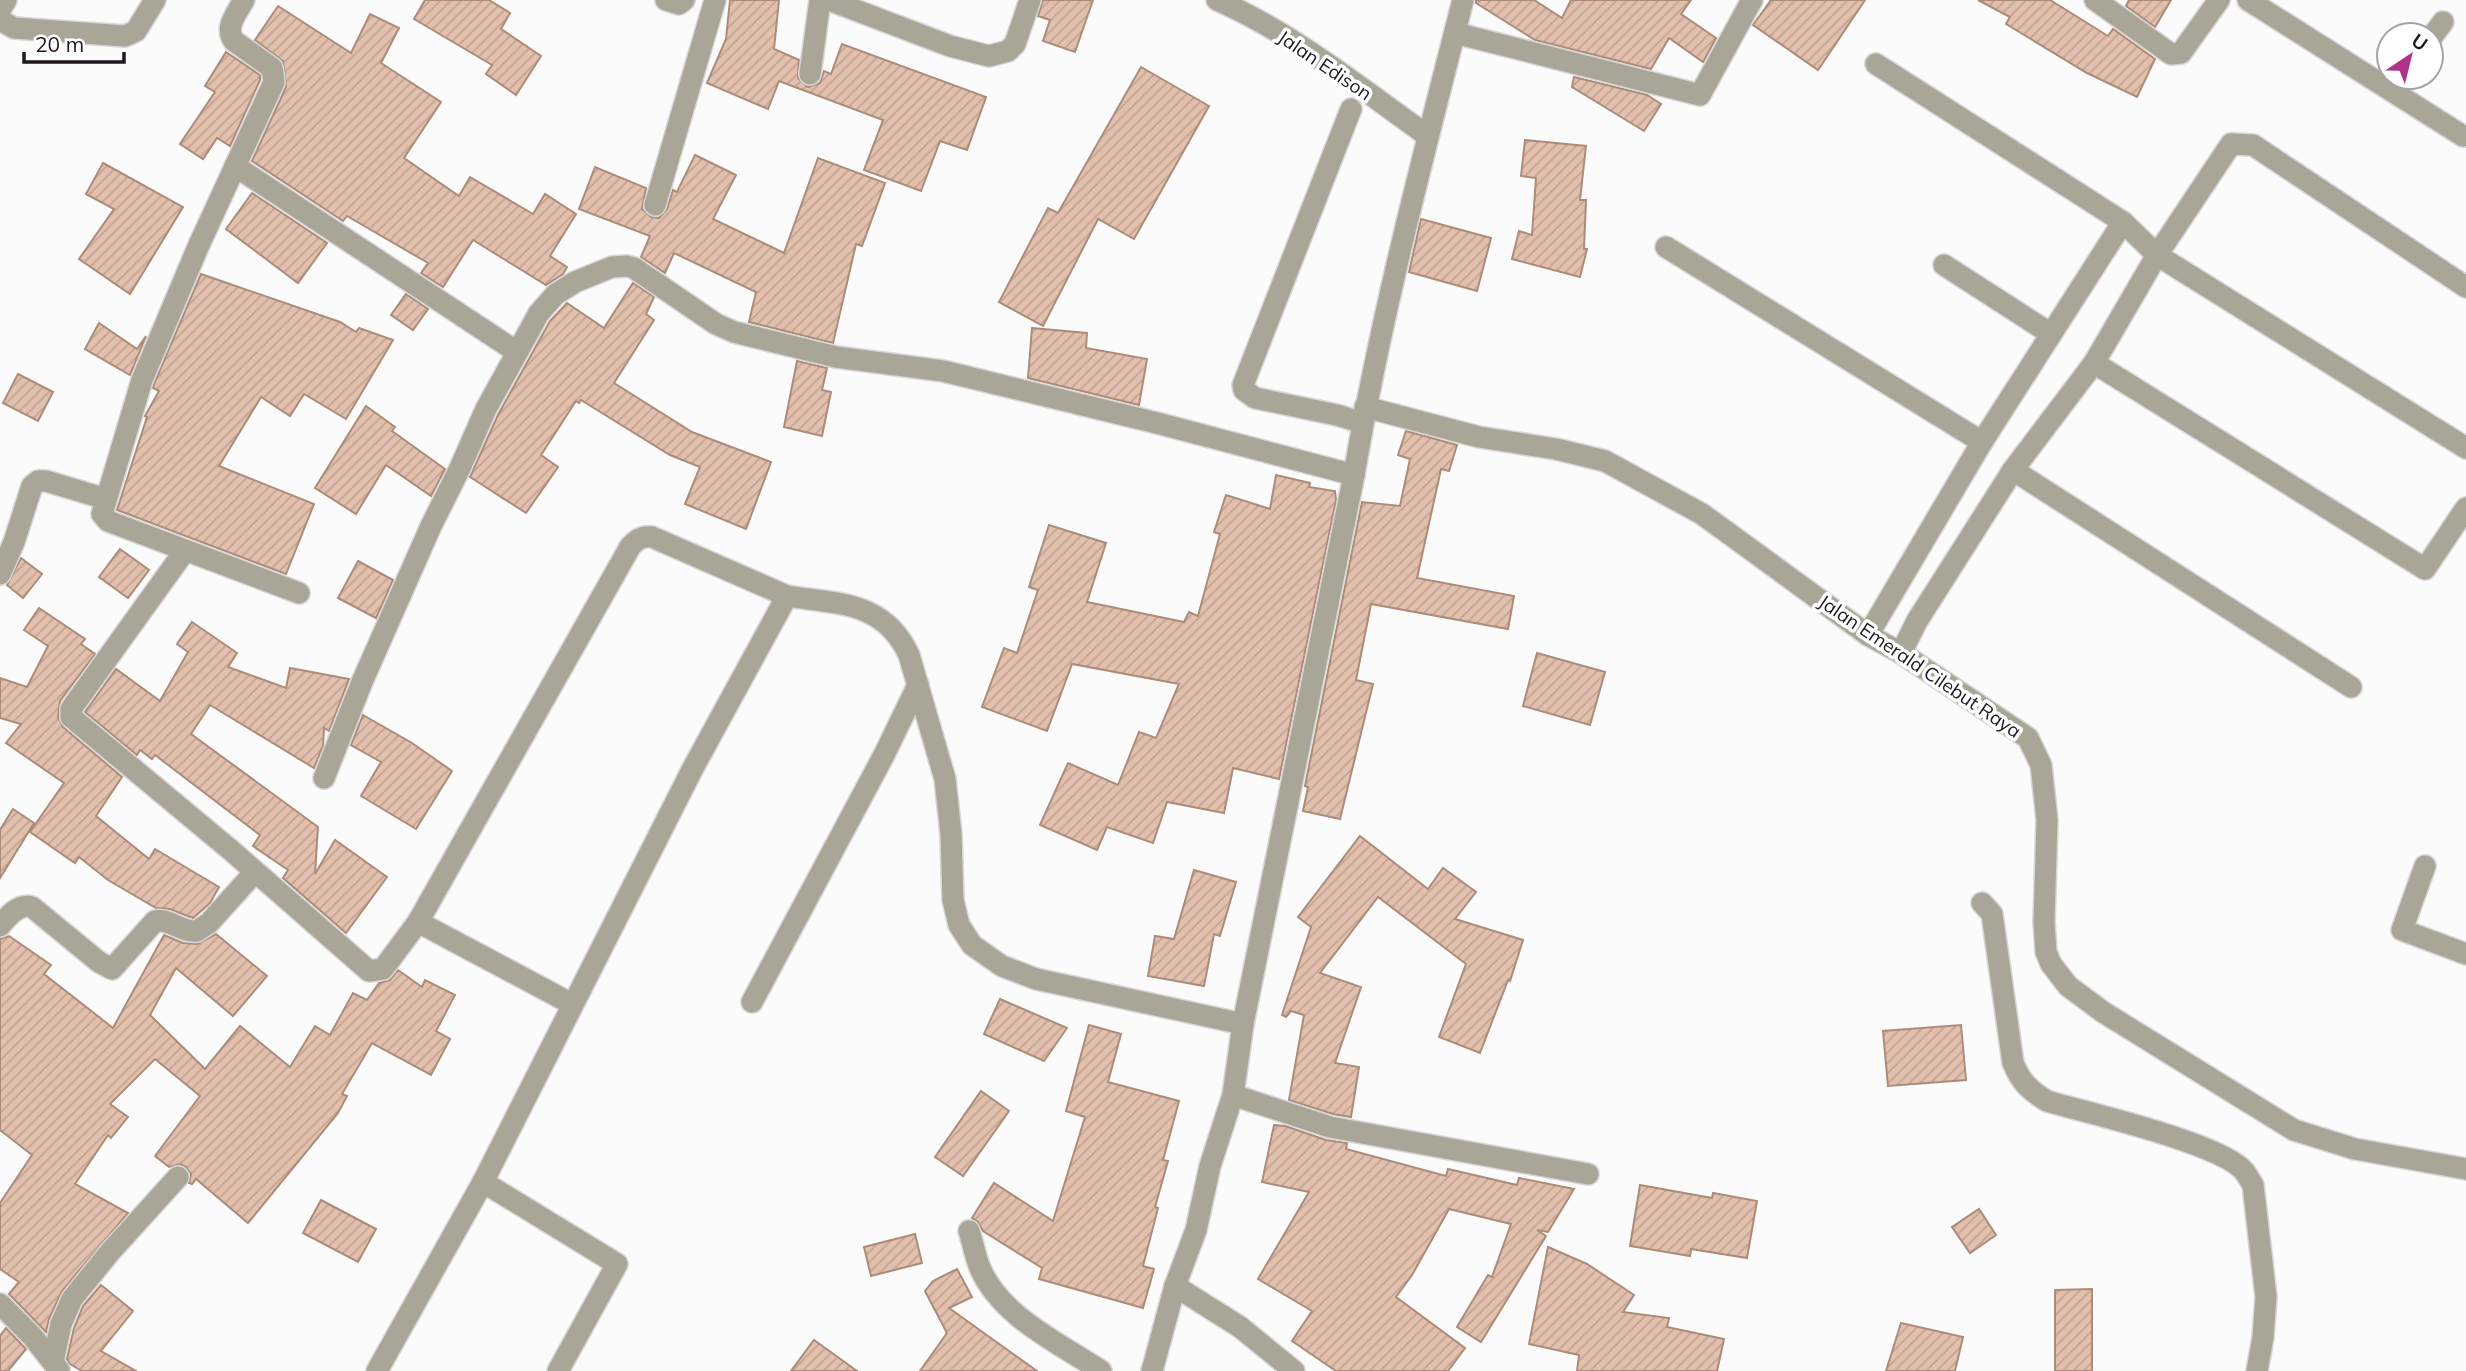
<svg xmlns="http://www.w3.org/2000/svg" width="2466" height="1371" font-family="Mulish,sans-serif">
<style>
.building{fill:url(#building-hatch);stroke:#ac8c79;stroke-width:2}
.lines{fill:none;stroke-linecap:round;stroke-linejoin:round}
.street-casing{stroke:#d8d6d8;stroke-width:24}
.street{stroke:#aaa697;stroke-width:21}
.labels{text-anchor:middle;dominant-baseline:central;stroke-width:7;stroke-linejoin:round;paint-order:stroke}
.street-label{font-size:19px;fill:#20161f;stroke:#fff}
</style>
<defs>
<pattern id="building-hatch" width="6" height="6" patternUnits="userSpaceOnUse" patternTransform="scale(1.75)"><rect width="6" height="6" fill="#e3c0ad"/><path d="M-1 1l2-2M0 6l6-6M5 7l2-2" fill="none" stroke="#c2a494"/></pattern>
</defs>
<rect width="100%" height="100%" fill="#fbfbfb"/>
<g class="building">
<polygon points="425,0 489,0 510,13 501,29 541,56 516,95 486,74 492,65 414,19"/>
<polygon points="730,0 779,0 774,49 799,60 798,78 808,87 820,83 824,71 831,74 842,44 986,97 967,150 940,141 921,191 864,170 883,120 779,81 768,109 707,83 726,39"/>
<polygon points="1043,0 1093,0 1075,52 1043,41 1050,20 1038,16"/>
<polygon points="1476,0 1534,0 1562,18 1571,0 1691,0 1681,14 1716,38 1703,62 1669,38 1651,69 1535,40 1476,3"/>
<polygon points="1771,0 1865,0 1818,70 1753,25"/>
<polygon points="1978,0 2050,0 2108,36 2113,29 2155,59 2137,97 2087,73 2006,24 2010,17"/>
<polygon points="2129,0 2171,0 2155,27 2126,6"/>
<polygon points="278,6 351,53 370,14 399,28 381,63 441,102 404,158 459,196 470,177 533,214 545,194 576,214 550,256 567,267 563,274 546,285 473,240 443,287 421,273 428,263 347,216 343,221 252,161 286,87 283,61 255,40"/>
<polygon points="226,52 260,75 260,80 230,146 217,138 203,159 180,144 215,92 205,86"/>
<polygon points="1141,67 1209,106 1134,239 1098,219 1043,326 999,302 1048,208 1058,213"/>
<polygon points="1574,77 1647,95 1661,104 1644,131 1572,87"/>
<polygon points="1525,140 1586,146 1580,200 1586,200 1584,249 1587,249 1580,277 1512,259 1519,231 1532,235 1536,178 1521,176"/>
<polygon points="695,155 736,175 713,219 784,253 818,158 885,183 862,246 856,244 833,343 749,322 756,292 674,253 665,273 641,257 650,236 579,209 595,167 646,188 642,209 651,217 659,218 667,209 673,190 677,192"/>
<polygon points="103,163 183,207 130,294 79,259 114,209 86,194"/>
<polygon points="252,193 327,243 298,283 226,229"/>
<polygon points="1421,219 1491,238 1477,291 1409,272"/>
<polygon points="201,274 340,322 356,332 359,328 393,340 346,419 304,394 290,416 261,397 219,466 314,504 286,574 117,510 147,417 145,416 159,391 153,388 154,384"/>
<polygon points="633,283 654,297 646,314 654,320 614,383 692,432 771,462 746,529 685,504 700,467 670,455 581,400 579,403 576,401 541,455 558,467 526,513 470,477 498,415 550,321 567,303 604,328"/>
<polygon points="406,294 428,309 413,330 391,315"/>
<polygon points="99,323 137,349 146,336 130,375 85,349"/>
<polygon points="1032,328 1087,333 1086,348 1147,359 1139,405 1028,378"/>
<polygon points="797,361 827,368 822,390 831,392 822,436 784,427"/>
<polygon points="18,374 53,392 38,421 3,403"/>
<polygon points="366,406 395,427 392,431 445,469 431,496 386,465 356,514 315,488"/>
<polygon points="1406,431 1457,445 1449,471 1441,469 1417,578 1514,596 1508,629 1371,604 1356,680 1373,684 1340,819 1303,811 1308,787 1305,786 1362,502 1400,506 1410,459 1398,455"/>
<polygon points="1276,475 1310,483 1309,487 1335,491 1336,500 1279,779 1233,768 1224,813 1167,802 1153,843 1107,827 1097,850 1040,825 1068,763 1118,785 1139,732 1156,738 1179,684 1072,664 1047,731 982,707 1004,648 1017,653 1038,590 1029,587 1049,525 1106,543 1087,602 1184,622 1189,612 1198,616 1220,534 1214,532 1226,495 1270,509"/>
<polygon points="120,549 149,570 128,598 99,577"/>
<polygon points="21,558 42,574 23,598 7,585"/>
<polygon points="358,561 393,580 376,618 338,598"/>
<polygon points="39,608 85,639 81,644 95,654 60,701 58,717 63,727 122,777 96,816 149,859 155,849 219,887 210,903 193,918 170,909 156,908 108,880 79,857 75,863 30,832 64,783 6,743 21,724 0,718 0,678 27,687 48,646 24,630"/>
<polygon points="192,622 237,653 228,667 286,688 290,668 349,679 329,731 324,728 323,746 314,768 210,705 191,734 318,827 315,874 335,840 387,877 346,933 283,878 288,870 253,846 260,835 155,755 152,759 140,750 137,755 85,712 116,669 160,701 188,652 177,644"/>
<polygon points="1537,653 1605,672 1590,725 1523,706"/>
<polygon points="363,715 412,743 452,771 416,829 361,796 381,762 351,745"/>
<polygon points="13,809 34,823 0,878 0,830"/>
<polygon points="1360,836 1428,889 1443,868 1476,892 1455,919 1523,940 1510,981 1508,980 1480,1053 1439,1037 1466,964 1378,897 1320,973 1361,987 1335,1063 1359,1067 1351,1117 1333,1114 1289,1100 1304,1015 1291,1011 1286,1017 1282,1015 1311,927 1298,917"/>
<polygon points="1194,870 1236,882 1220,936 1214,934 1204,986 1148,976 1155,936 1174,939"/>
<polygon points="216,934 267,976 233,1016 176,968 150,1015 205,1069 240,1026 290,1067 315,1026 330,1035 353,993 367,1000 379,983 390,980 398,970 422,987 425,980 455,995 436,1031 450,1039 431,1075 372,1043 342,1094 347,1096 338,1113 248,1223 196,1179 192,1184 189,1183 191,1174 186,1167 180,1164 169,1167 155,1156 200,1096 155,1059 110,1104 128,1117 111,1138 108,1135 75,1184 128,1213 62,1291 49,1319 46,1332 9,1294 19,1282 0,1269 0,1203 32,1155 0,1130 0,939 9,936 51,965 44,974 113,1028 164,935 183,943 197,944"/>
<polygon points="1000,999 1067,1028 1044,1061 984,1034"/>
<polygon points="1089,1025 1121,1034 1108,1082 1179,1101 1163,1160 1168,1161 1155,1207 1158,1208 1143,1266 1154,1269 1143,1308 1039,1279 1042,1268 983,1231 978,1222 972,1218 994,1183 1053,1221 1085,1117 1066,1111"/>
<polygon points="1961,1025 1966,1080 1888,1086 1883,1031"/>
<polygon points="981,1091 1009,1111 963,1176 935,1157"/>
<polygon points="1274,1125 1285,1126 1326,1140 1347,1143 1346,1149 1446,1176 1448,1169 1517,1185 1519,1178 1574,1189 1548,1232 1537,1230 1546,1236 1481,1342 1457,1327 1488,1275 1492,1277 1511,1224 1449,1209 1412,1275 1396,1297 1465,1348 1448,1371 1336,1371 1292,1341 1312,1311 1258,1279 1309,1192 1262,1182"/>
<polygon points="1640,1185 1712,1198 1713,1193 1757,1201 1747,1258 1691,1249 1690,1256 1630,1246"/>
<polygon points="321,1200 376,1229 358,1262 303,1233"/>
<polygon points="1979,1209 1996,1235 1970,1253 1952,1227"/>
<polygon points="915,1234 922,1263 871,1276 864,1247"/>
<polygon points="1548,1247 1587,1264 1634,1295 1623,1312 1669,1318 1667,1327 1724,1339 1717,1371 1577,1371 1579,1355 1529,1344"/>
<polygon points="957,1269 972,1297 949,1308 1037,1371 920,1371 947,1333 925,1291 933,1281"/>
<polygon points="101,1285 133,1311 101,1351 136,1371 82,1371 70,1364 67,1359 74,1328 83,1306"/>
<polygon points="2092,1289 2092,1371 2055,1371 2055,1290"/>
<polygon points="1901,1323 1963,1337 1955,1371 1886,1371"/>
<polygon points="6,1328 26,1349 8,1371 0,1371 0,1336"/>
<polygon points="814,1340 857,1371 791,1371"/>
</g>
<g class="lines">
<defs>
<g id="street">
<path d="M244 0C237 13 224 27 234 41L272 68 274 82 198 247 142 380 102 514 108 521 299 593"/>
<polyline points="666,0 679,4 684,0"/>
<polyline points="829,0 950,46 989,56 1008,51 1015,44 1030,0"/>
<path d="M1217 0C1294 34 1360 88 1428 136"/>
<polyline points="2095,0 2171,54 2181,53 2219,0"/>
<polyline points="2248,0 2463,136"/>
<polyline points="0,10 6,0"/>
<polyline points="0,20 14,28 125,36 136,31 155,0"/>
<polyline points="1455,33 1700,95 1752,0"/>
<polyline points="2431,38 2443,22"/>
<polyline points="1876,64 2123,222 2157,255 2466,448"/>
<polyline points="810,74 820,0"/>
<polyline points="1351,109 1243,385 1244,390 1255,398 1337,415 1363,423"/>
<polyline points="235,166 517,352"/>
<polyline points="655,205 715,0"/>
<polyline points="1666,247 1982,442"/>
<polyline points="1944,265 2051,334"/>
<polyline points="2094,363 2425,569 2466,508"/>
<polyline points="1365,407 1479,437 1556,449 1605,461 1702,514 1868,635 1901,653 2028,738 2041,765 2047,820 2044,922 2046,952 2051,964 2068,986 2103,1012 2294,1130 2355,1149 2466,1169"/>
<polyline points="2013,470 2351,687"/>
<polyline points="184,552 71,709 71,717 233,852 369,971 383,969 418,922 572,1004"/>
<polyline points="0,574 14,542 32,486 38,481 46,481 106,499"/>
<polyline points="1868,635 1982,442 2123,222"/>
<polyline points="1901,653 1917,621 2013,470 2094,363 2157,255 2231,144 2253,145 2466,287"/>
<polyline points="324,778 362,682 431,526 460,468 486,409 539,313 556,294 575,282 612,267 627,266 634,268 716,324 734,332 836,357 943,371 1157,423 1354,475"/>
<polyline points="2425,866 2402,930 2466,954"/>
<path d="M1982 903 1992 914 2013 1063C2021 1082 2029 1090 2047 1101 2087 1113 2220 1143 2244 1171 2247 1175 2250 1180 2253 1185L2266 1297 2263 1337 2257 1371"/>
<path d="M418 922 630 547C637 539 642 536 652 537L787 596"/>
<path d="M0 926C8 916 19 903 32 907L99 962 112 969 155 921C170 918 182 933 197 931L209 923 255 872"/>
<polyline points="752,1002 884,755 918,685"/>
<polyline points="1233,1095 1330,1127 1588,1174"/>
<polyline points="483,1182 617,1264 558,1371"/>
<path d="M969 1231C973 1243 975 1256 980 1268 1001 1317 1059 1343 1101 1371"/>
<polyline points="1175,1286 1240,1327 1294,1371"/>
<polyline points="0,1304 32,1336 59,1370"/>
<polyline points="53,1362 61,1324 72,1299 110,1252 178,1177"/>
<path d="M377 1371 483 1182 693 768 787 596C838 604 884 601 909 655L945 779 951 834 953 900 959 925 972 945 1002 966 1036 979 1243 1024"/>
<path d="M1152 1371 1175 1286 1196 1230 1210 1166 1233 1095 1243 1024 1354 475C1381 315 1423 157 1463 0"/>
</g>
</defs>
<use href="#street" class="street-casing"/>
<use href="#street" class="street"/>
</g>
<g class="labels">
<g class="street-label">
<text transform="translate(1325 65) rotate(34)">Jalan Edison</text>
<text transform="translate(1920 666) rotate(34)">Jalan Emerald Cilebut Raya</text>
</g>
</g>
<g transform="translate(2410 56) rotate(35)"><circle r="33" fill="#ffffff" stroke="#a6a2a5" stroke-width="2"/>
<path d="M0-5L12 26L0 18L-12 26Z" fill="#ad3489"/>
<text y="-10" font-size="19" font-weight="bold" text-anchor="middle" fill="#20161f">U</text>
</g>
<path d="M24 52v10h100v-10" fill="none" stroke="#20161f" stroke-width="3.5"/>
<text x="35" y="52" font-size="21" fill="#20161f" stroke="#ffffff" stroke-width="5" paint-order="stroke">20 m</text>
</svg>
